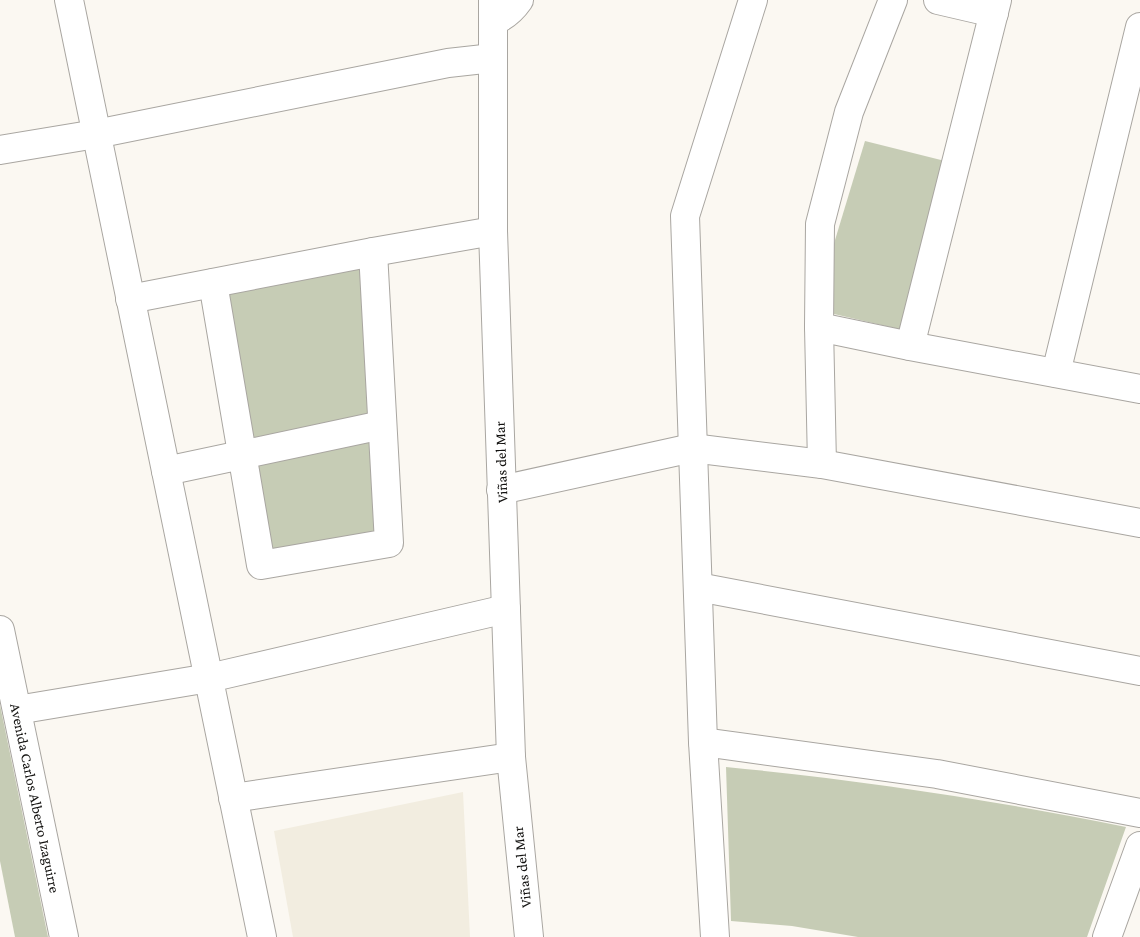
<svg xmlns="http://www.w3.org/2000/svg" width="1140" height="937" font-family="'Crimson Pro',serif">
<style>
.built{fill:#f2ede0}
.green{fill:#c6ccb5}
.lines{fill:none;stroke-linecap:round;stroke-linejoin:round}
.minor-casing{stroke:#a9a6a1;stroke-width:30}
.major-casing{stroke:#a9a6a1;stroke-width:30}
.minor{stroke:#fff;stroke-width:28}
.major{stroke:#fff;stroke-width:28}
.labels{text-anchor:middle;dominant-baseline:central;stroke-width:4;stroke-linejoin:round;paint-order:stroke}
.street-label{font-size:15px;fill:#131210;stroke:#fff}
</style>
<rect width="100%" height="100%" fill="#fbf8f2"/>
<polygon class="built" points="463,792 470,937 293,937 274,831"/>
<g class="green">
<polygon points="865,141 949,162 907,331 834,314 830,290 832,250"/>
<polygon points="371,266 379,419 248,449 221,292"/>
<polygon points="374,433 385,540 266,562 246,462"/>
<polygon points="0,705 48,937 15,937 0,861"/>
<path d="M726 767C860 780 994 800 1126 827L1087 937H858L792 926 731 921Z"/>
</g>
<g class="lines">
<defs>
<g id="minor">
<polyline points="69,0 262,937"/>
<polyline points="493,0 493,231 511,757 529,937"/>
<polyline points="938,0 994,13"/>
<path d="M493 21C504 17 512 10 519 0"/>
<polyline points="0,150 96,134 448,63 493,58"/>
<polyline points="213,283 261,565 389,543 373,252"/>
<polyline points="130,299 373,252 493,231"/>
<polyline points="819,327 910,346 1140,389"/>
<polyline points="910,346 997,0"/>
<polyline points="1056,373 1140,27"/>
<polyline points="822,464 819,327 820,224 849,112 893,0"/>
<polyline points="166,471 382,425"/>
<polyline points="501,490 692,448 822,464 1140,523"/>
<polyline points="698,587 1140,671"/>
<polyline points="17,710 209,678 506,609"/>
<polyline points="703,742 937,774 1140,813"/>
<polyline points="233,798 511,757"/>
<polyline points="715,937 703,742 685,216 753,0"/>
<polyline points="1107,937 1140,846"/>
</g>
<polyline id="major" points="0,630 64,937"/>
</defs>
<use href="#minor" class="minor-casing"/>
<use href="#major" class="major-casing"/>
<use href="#minor" class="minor"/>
<use href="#major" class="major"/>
</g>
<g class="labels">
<g class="street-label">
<text transform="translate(501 462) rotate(-92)">Viñas del Mar</text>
<text transform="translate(35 798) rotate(78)">Avenida Carlos Alberto Izaguirre</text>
<text transform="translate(522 867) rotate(-96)">Viñas del Mar</text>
</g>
</g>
</svg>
